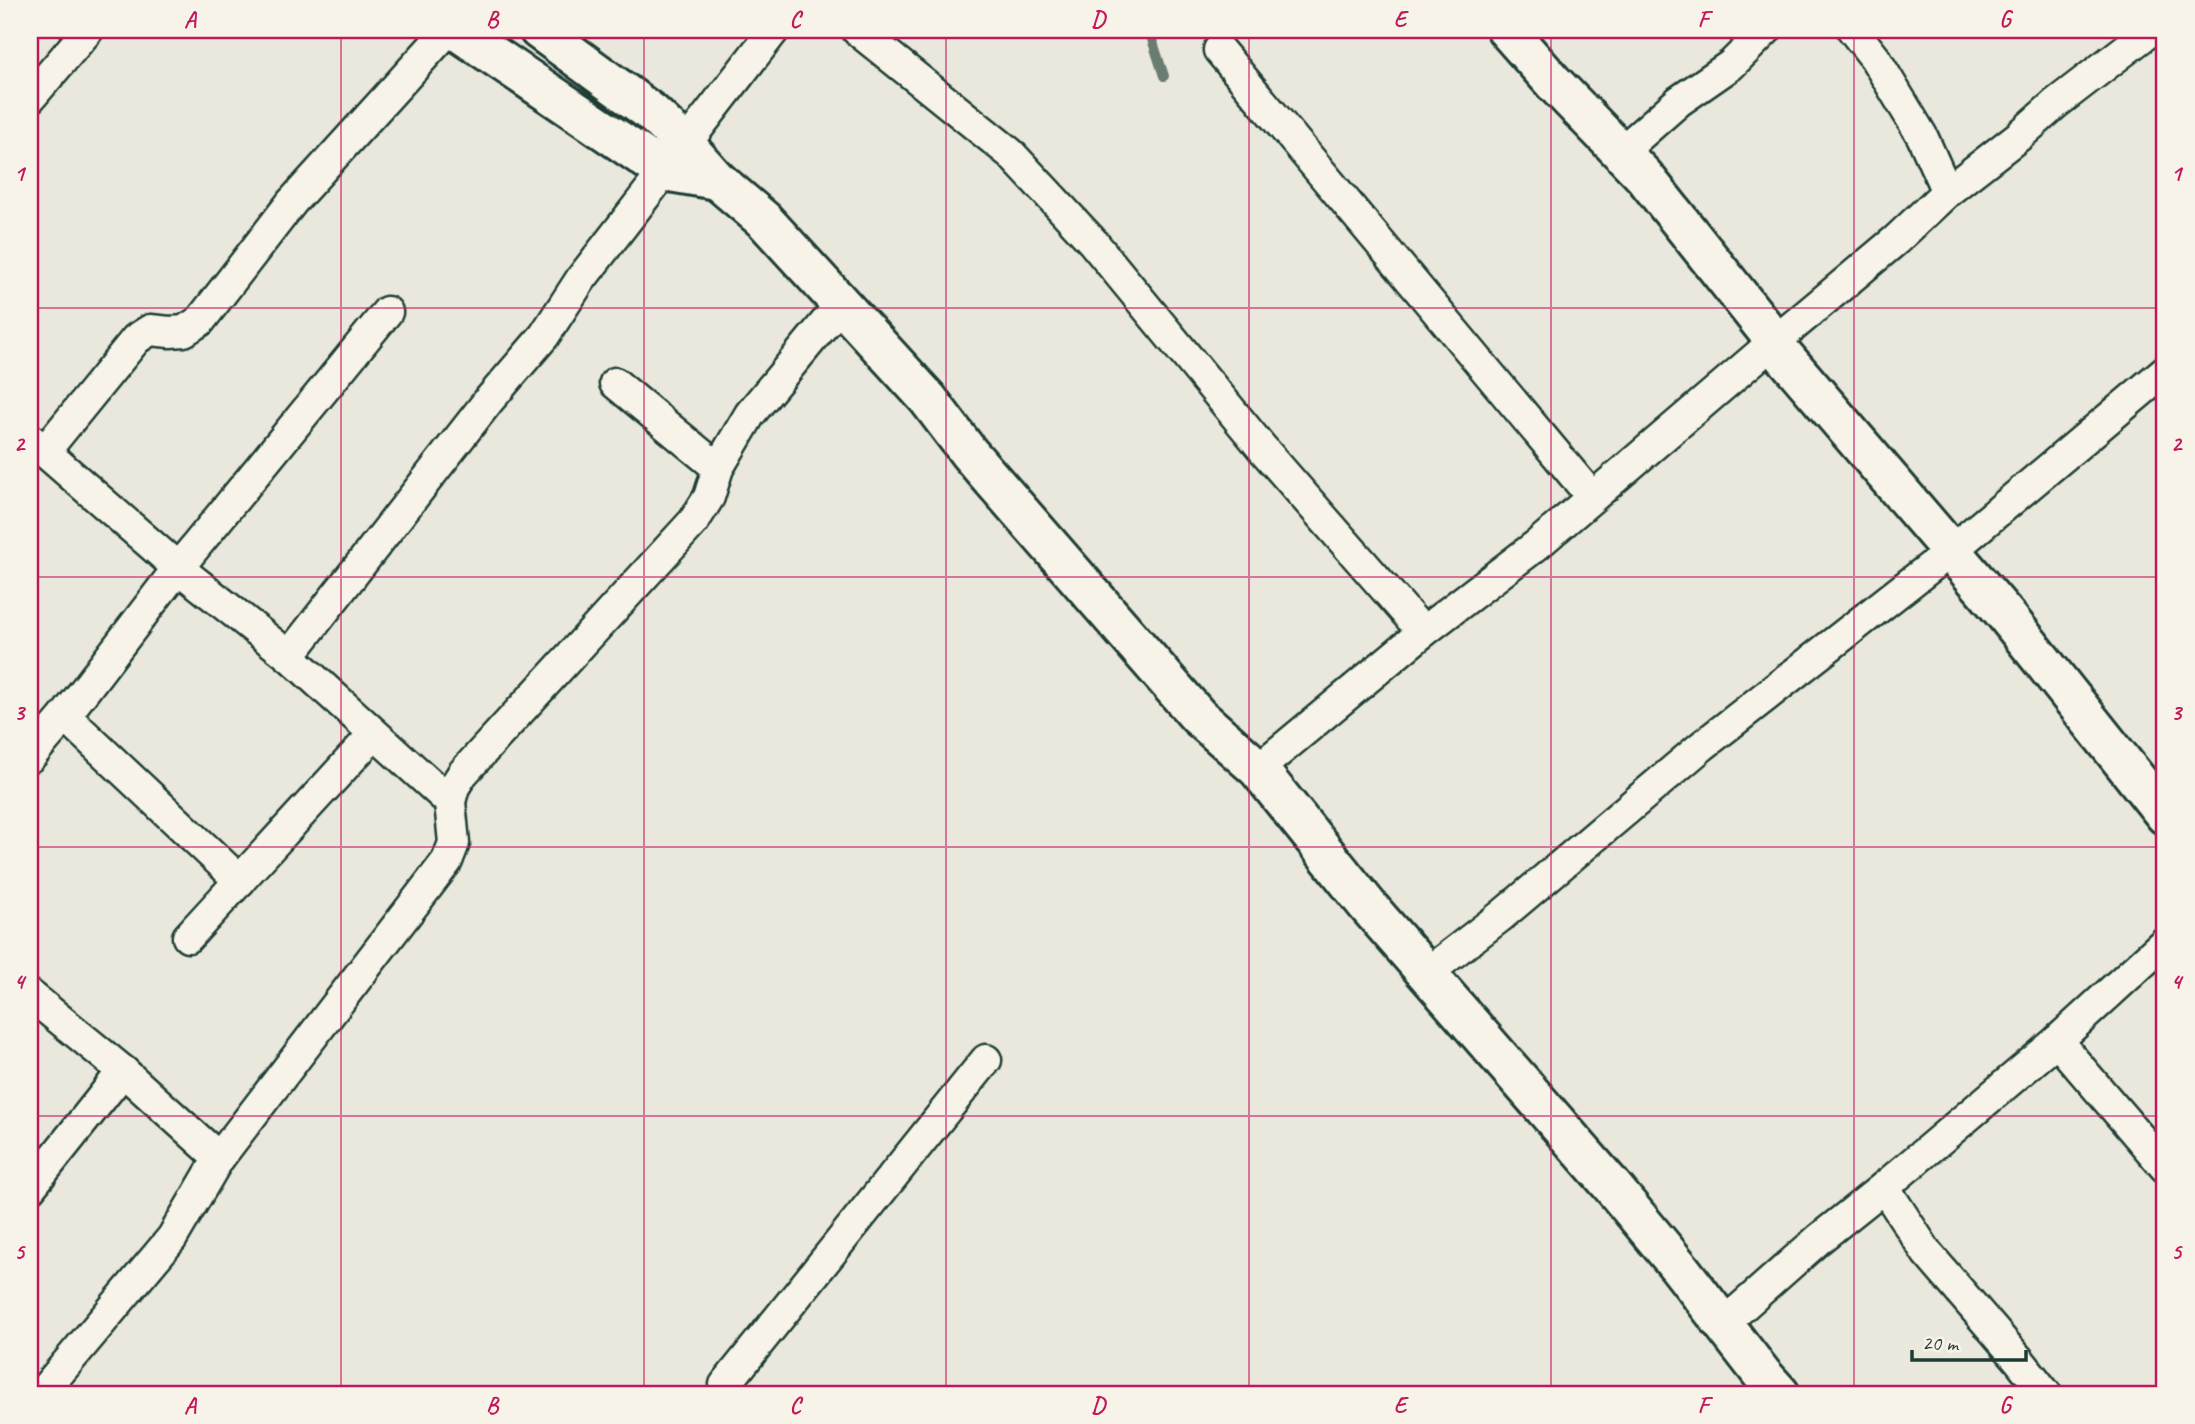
<svg xmlns="http://www.w3.org/2000/svg" width="2195" height="1424" font-family="Caveat,sans-serif">
<style>
.lines{fill:none;stroke-linecap:round;stroke-linejoin:round}
.stream{stroke:#6a7c72;stroke-width:10}
.minor-casing{stroke:#1f3d34;stroke-width:35}
.tertiary-casing{stroke:#1f3d34;stroke-width:44}
.minor{stroke:#f7f3e8;stroke-width:30}
.tertiary{stroke:#f7f3e8;stroke-width:38}
.grid{fill:none;stroke:#c2185b;stroke-width:2;stroke-opacity:0.55}
.neatline{fill:none;stroke:#c2185b;stroke-width:2.5}
.grid-label{font-size:23px;text-anchor:middle;font-weight:bold;fill:#c2185b}
</style>
<rect width="100%" height="100%" fill="#eae8dd"/>
<filter id="ink" filterUnits="userSpaceOnUse"><feTurbulence type="fractalNoise" baseFrequency=".0143" numOctaves="2"/><feDisplacementMap in="SourceGraphic" scale="14" xChannelSelector="R" yChannelSelector="G"/><feConvolveMatrix kernelMatrix="1 2 1 2 8 2 1 2 1" color-interpolation-filters="sRGB"/></filter>
<g filter="url(#ink)">
<g class="lines">
<polyline class="stream" points="1149,30 1164,76"/>
<defs>
<g id="minor">
<polyline points="857,30 1010,153 1092,241 1262,448 1423,632"/>
<polyline points="1853,30 1875,58 1922,136 1947,192"/>
<polyline points="1219,50 1592,497"/>
<polyline points="30,98 88,30"/>
<polyline points="1621,152 1679,101 1731,65 1766,30"/>
<polyline points="1773,343 1896,240 1947,192 2019,136 2055,104 2151,30"/>
<polyline points="615,383 718,468"/>
<polyline points="30,439 178,568 289,656 489,400 544,336 581,279 774,30"/>
<polyline points="45,451 136,339 150,330 170,332 184,331 200,321 292,202 448,30"/>
<polyline points="289,656 450,802"/>
<polyline points="30,757 65,716"/>
<polyline points="1258,769 1423,632 1538,544 1775,341"/>
<polyline points="240,881 65,716 178,568 387,312"/>
<polyline points="188,937 374,734"/>
<polyline points="1427,973 1501,916 1702,746 1951,551 2165,371"/>
<polyline points="30,995 123,1071 219,1158"/>
<polyline points="2057,1041 2165,1167"/>
<polyline points="1884,1187 1927,1253 2019,1360 2046,1394"/>
<polyline points="30,1188 123,1071"/>
<polyline points="1723,1324 1819,1239 1884,1187 2057,1041 2165,942"/>
<polyline points="725,1385 986,1060"/>
<polyline points="41,1394 172,1238 219,1158 447,861 454,843 450,802 454,787 463,773 694,521 709,497 718,468 750,414 841,304"/>
</g>
<g id="tertiary">
<polyline points="456,30 664,171 717,180"/>
<polyline points="539,30 652,113 685,144 717,180 765,221 928,399 969,453 1198,716 1258,769 1367,905 1611,1185 1679,1267 1762,1374 1780,1394"/>
<polyline points="1507,30 1553,82 1644,176 1775,341 1773,343 2005,614 2165,815"/>
</g>
</defs>
<use href="#minor" class="minor-casing"/>
<use href="#tertiary" class="tertiary-casing"/>
<use href="#minor" class="minor"/>
<use href="#tertiary" class="tertiary"/>
</g>
</g>
<path class="grid" d="M341 30V1394M644 30V1394M946 30V1394M1249 30V1394M1551 30V1394M1854 30V1394M30 308H2165M30 577H2165M30 847H2165M30 1116H2165"/>
<rect width="2195" height="1424" fill="none" stroke="#f7f3e8" stroke-width="77"/>
<path d="M1912 1350v10h114v-10" fill="none" stroke="#1f3d34" stroke-width="3.5"/>
<text x="1922" y="1350" font-size="21" fill="#1f3d34" stroke="#f7f3e8" stroke-width="5" paint-order="stroke">20 m</text>
<rect x="38" y="38" width="2118" height="1348" class="neatline"/>
<g class="grid-label">
<text x="190" y="27">A</text>
<text x="492" y="27">B</text>
<text x="795" y="27">C</text>
<text x="1098" y="27">D</text>
<text x="1400" y="27">E</text>
<text x="1703" y="27">F</text>
<text x="2005" y="27">G</text>
<text x="19" y="181">1</text>
<text x="2176" y="181">1</text>
<text x="19" y="451">2</text>
<text x="2176" y="451">2</text>
<text x="19" y="720">3</text>
<text x="2176" y="720">3</text>
<text x="19" y="989">4</text>
<text x="2176" y="989">4</text>
<text x="19" y="1259">5</text>
<text x="2176" y="1259">5</text>
<text x="190" y="1413">A</text>
<text x="492" y="1413">B</text>
<text x="795" y="1413">C</text>
<text x="1098" y="1413">D</text>
<text x="1400" y="1413">E</text>
<text x="1703" y="1413">F</text>
<text x="2005" y="1413">G</text>
</g>
</svg>
